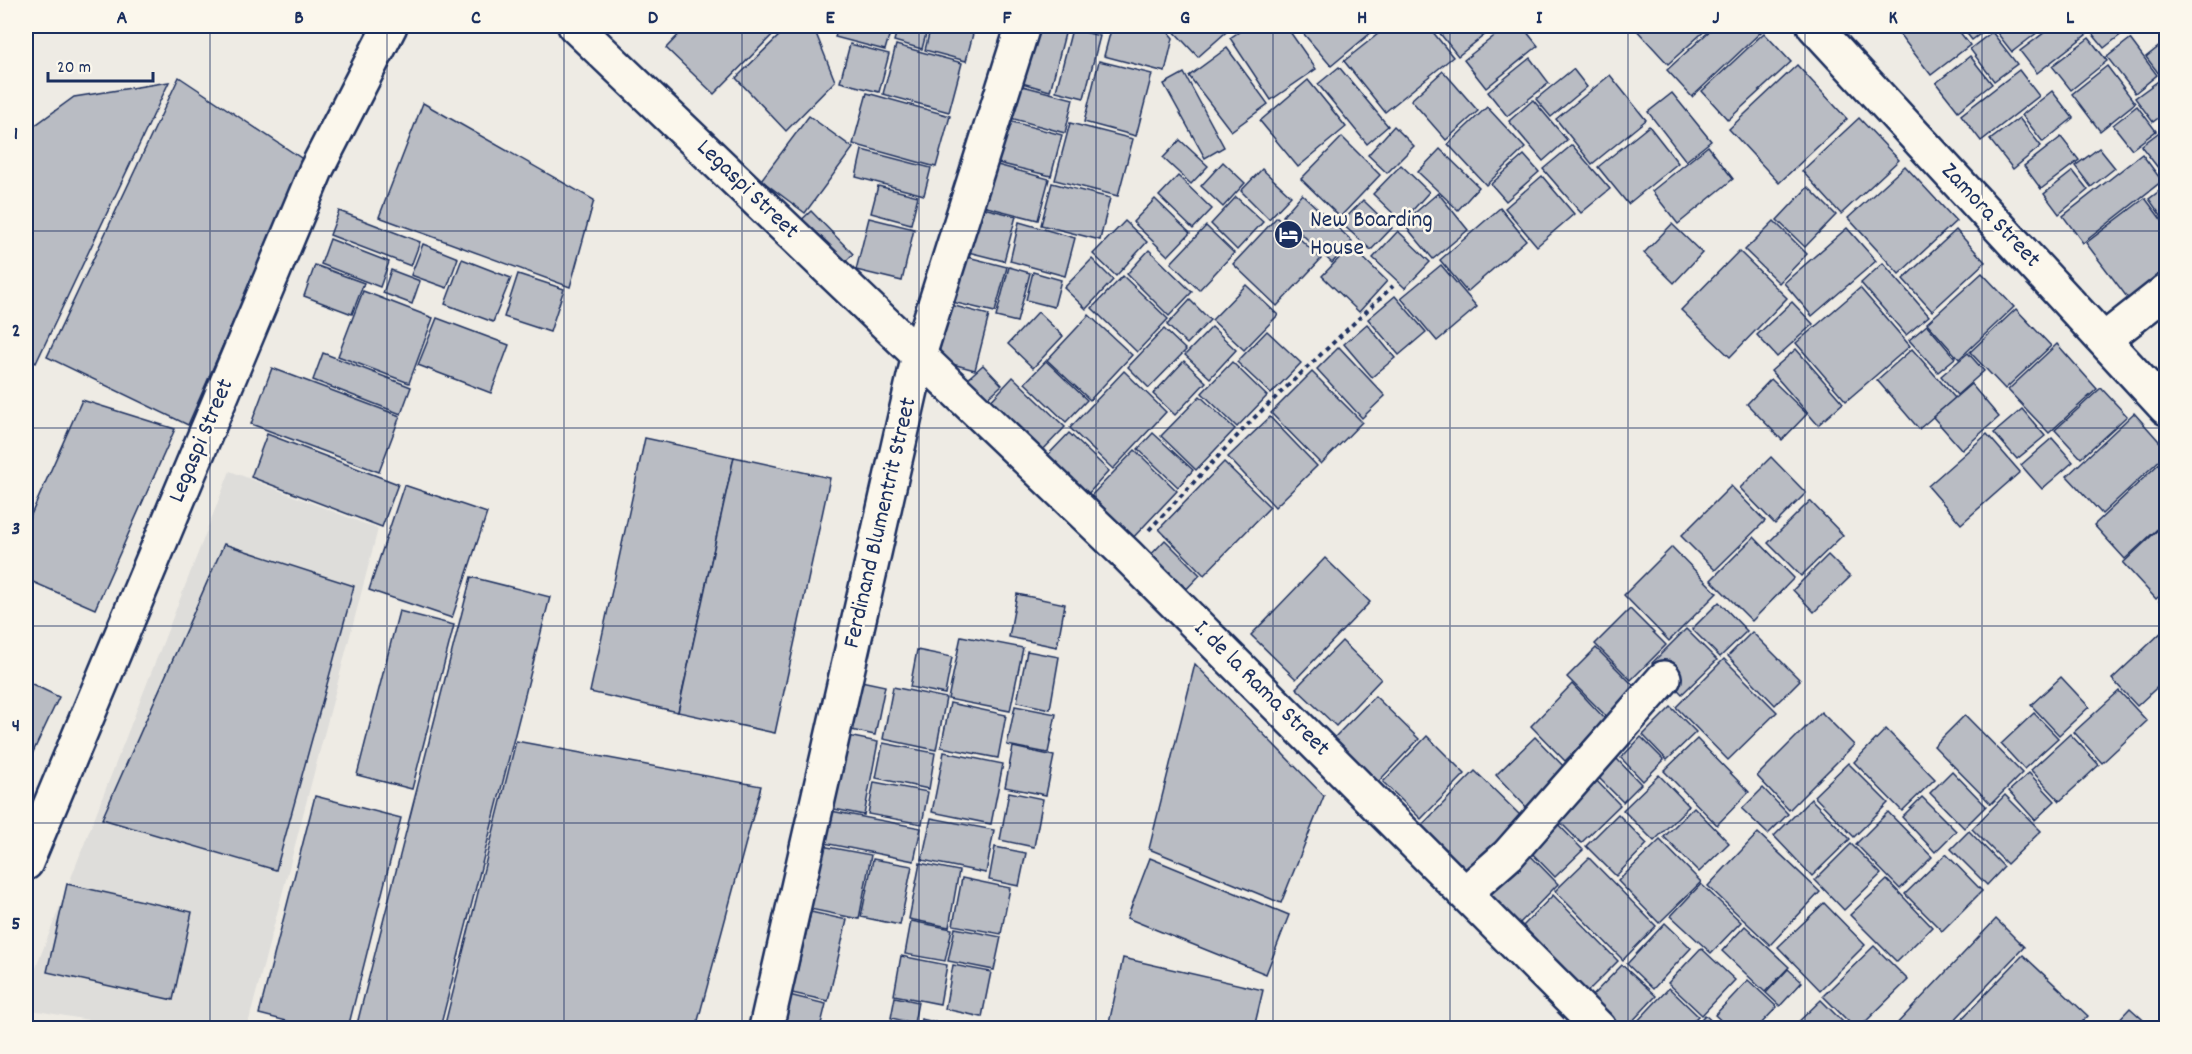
<svg xmlns="http://www.w3.org/2000/svg" width="2192" height="1054" font-family="Dekko,sans-serif">
<style>
.built{fill:#deddda}
.building{fill:#b9bcc3;stroke:#1b2f5e;stroke-width:1.5}
.lines{fill:none;stroke-linecap:round;stroke-linejoin:round}
.street-casing{stroke:#1b2f5e;stroke-width:38}
.secondary-casing{stroke:#1b2f5e;stroke-width:38}
.path{stroke:#1b2f5e;stroke-width:4;stroke-dasharray:4.5 4.5;stroke-linecap:butt}
.street{stroke:#fbf7ec;stroke-width:33}
.secondary{stroke:#fbf7ec;stroke-width:33}
.grid{fill:none;stroke:#1b2f5e;stroke-width:1.5;stroke-opacity:0.55}
.labels{text-anchor:middle;dominant-baseline:central;stroke-width:5;stroke-linejoin:round;paint-order:stroke}
.street-label{font-size:24px;fill:#1b2f5e;stroke:#fbf7ec}
.poi-label{font-size:24px;fill:#1b2f5e;stroke:#fbf7ec;text-anchor:start}
.neatline{fill:none;stroke:#1b2f5e;stroke-width:2}
.grid-label{font-size:20px;text-anchor:middle;font-weight:bold;fill:#1b2f5e}
</style>
<rect width="100%" height="100%" fill="#eeebe4"/>
<filter id="ink" filterUnits="userSpaceOnUse"><feTurbulence type="fractalNoise" baseFrequency=".0167" numOctaves="2"/><feDisplacementMap in="SourceGraphic" scale="12" xChannelSelector="R" yChannelSelector="G"/><feConvolveMatrix kernelMatrix="1 2 1 2 8 2 1 2 1" color-interpolation-filters="sRGB"/></filter>
<g filter="url(#ink)">
<polygon class="built" points="230,471 378,529 247,1028 134,1028 26,1009 26,993"/>
<g class="building">
<polygon points="687,26 781,26 714,94 666,48"/>
<polygon points="789,26 813,26 835,81 786,131 736,78"/>
<polygon points="838,26 892,26 885,50 835,37"/>
<polygon points="898,26 928,26 922,49 894,41"/>
<polygon points="931,26 975,26 966,61 925,50"/>
<polygon points="1029,26 1067,26 1050,91 1015,81"/>
<polygon points="1072,26 1097,26 1096,32"/>
<polygon points="1112,26 1163,26 1173,38 1165,72 1104,56"/>
<polygon points="1169,26 1233,26 1198,57"/>
<polygon points="1248,26 1286,26 1316,69 1271,100 1230,38"/>
<polygon points="1297,26 1379,26 1331,66"/>
<polygon points="1388,26 1428,26 1453,57 1385,112 1344,61"/>
<polygon points="1434,26 1496,26 1458,56"/>
<polygon points="1507,26 1522,26 1538,46 1486,88 1464,60"/>
<polygon points="1633,26 1710,26 1668,64"/>
<polygon points="1715,26 1757,26 1762,31 1692,97 1667,70"/>
<polygon points="1893,26 1955,26 1970,45 1931,75"/>
<polygon points="1961,26 1991,26 1972,40"/>
<polygon points="1998,26 2033,26 2038,32 2012,52 1994,29"/>
<polygon points="2053,26 2081,26 2087,34 2037,73 2020,51"/>
<polygon points="2086,26 2125,26 2128,29 2104,48"/>
<polygon points="1072,29 1100,36 1084,98 1056,91"/>
<polygon points="1992,32 2017,64 1994,81 1970,49"/>
<polygon points="1764,33 1791,62 1728,120 1702,91"/>
<polygon points="2089,38 2107,61 2071,90 2052,66"/>
<polygon points="2130,39 2157,75 2135,93 2107,57"/>
<polygon points="2166,41 2166,83 2146,57"/>
<polygon points="850,44 889,54 879,92 840,82"/>
<polygon points="896,45 962,63 949,112 883,94"/>
<polygon points="1227,48 1268,104 1231,131 1189,76"/>
<polygon points="1970,56 1992,84 1958,111 1936,83"/>
<polygon points="1530,58 1549,83 1507,116 1488,92"/>
<polygon points="1099,61 1152,74 1136,136 1084,122"/>
<polygon points="1797,65 1847,119 1779,183 1729,129"/>
<polygon points="2107,66 2135,103 2100,131 2072,94"/>
<polygon points="1339,67 1388,126 1367,144 1318,84"/>
<polygon points="1573,69 1587,87 1551,117 1536,99"/>
<polygon points="2019,70 2039,96 1981,141 1961,115"/>
<polygon points="1443,71 1478,111 1446,140 1411,100"/>
<polygon points="1184,73 1224,147 1205,158 1164,84"/>
<polygon points="1610,75 1646,120 1592,164 1556,119"/>
<polygon points="179,77 304,160 188,425 47,357"/>
<polygon points="2161,79 2166,87 2166,112 2153,122 2135,98"/>
<polygon points="1308,80 1346,127 1298,167 1260,121"/>
<polygon points="169,82 36,363 26,357 26,132 74,97"/>
<polygon points="1015,84 1073,99 1065,133 1007,117"/>
<polygon points="2052,91 2073,118 2043,142 2022,115"/>
<polygon points="867,93 950,116 936,167 853,144"/>
<polygon points="1672,93 1711,141 1686,161 1648,112"/>
<polygon points="1533,100 1567,140 1543,161 1509,121"/>
<polygon points="423,103 594,200 570,287 379,217"/>
<polygon points="2137,106 2156,131 2132,149 2113,125"/>
<polygon points="1487,107 1525,148 1486,185 1448,144"/>
<polygon points="809,116 853,148 805,213 761,180"/>
<polygon points="1859,118 1899,160 1841,214 1802,171"/>
<polygon points="2019,118 2041,146 2013,169 1990,140"/>
<polygon points="2166,118 2166,131 2160,123"/>
<polygon points="1005,120 1062,135 1051,176 994,162"/>
<polygon points="1070,123 1133,139 1118,196 1055,180"/>
<polygon points="1394,126 1414,146 1387,173 1368,155"/>
<polygon points="1649,126 1678,163 1628,204 1598,167"/>
<polygon points="2162,130 2166,136 2166,178 2141,146"/>
<polygon points="1342,137 1380,175 1340,217 1301,179"/>
<polygon points="2061,137 2079,160 2041,189 2024,166"/>
<polygon points="1180,140 1208,166 1191,184 1163,158"/>
<polygon points="1572,145 1610,189 1581,213 1543,169"/>
<polygon points="1708,146 1733,179 1678,224 1652,191"/>
<polygon points="2099,148 2115,168 2091,187 2075,166"/>
<polygon points="1440,149 1479,187 1458,210 1418,172"/>
<polygon points="862,150 931,168 924,195 856,177"/>
<polygon points="2142,154 2162,181 2083,243 2063,216"/>
<polygon points="1524,155 1539,172 1506,201 1491,184"/>
<polygon points="1223,162 1245,183 1223,207 1201,186"/>
<polygon points="990,163 1049,179 1038,220 979,205"/>
<polygon points="1401,165 1429,192 1402,222 1373,194"/>
<polygon points="1905,166 1956,221 1899,274 1848,218"/>
<polygon points="1262,169 1291,196 1269,219 1241,191"/>
<polygon points="2073,171 2088,190 2059,214 2044,194"/>
<polygon points="1178,176 1212,209 1193,229 1159,196"/>
<polygon points="1542,176 1574,214 1537,246 1505,208"/>
<polygon points="1052,183 1110,198 1100,240 1041,225"/>
<polygon points="878,186 918,196 911,224 871,213"/>
<polygon points="2166,186 2166,223 2149,199"/>
<polygon points="1808,187 1836,215 1805,247 1777,220"/>
<polygon points="1438,193 1468,230 1433,259 1403,223"/>
<polygon points="1302,194 1352,241 1332,263 1283,216"/>
<polygon points="1236,197 1263,222 1237,250 1211,224"/>
<polygon points="2145,198 2166,226 2166,285 2136,309 2086,243"/>
<polygon points="1155,199 1190,233 1168,256 1133,222"/>
<polygon points="1363,200 1392,228 1371,250 1341,223"/>
<polygon points="979,207 1016,216 1004,261 968,252"/>
<polygon points="1500,208 1526,240 1467,292 1440,260"/>
<polygon points="339,211 420,242 411,266 330,235"/>
<polygon points="811,211 853,254 837,270 794,227"/>
<polygon points="1277,217 1321,259 1277,306 1233,264"/>
<polygon points="869,218 914,229 902,281 856,270"/>
<polygon points="1125,221 1147,242 1116,276 1093,254"/>
<polygon points="1774,221 1807,254 1779,283 1745,250"/>
<polygon points="1019,222 1075,238 1065,276 1010,261"/>
<polygon points="1672,224 1702,253 1674,283 1644,253"/>
<polygon points="1206,226 1234,253 1199,290 1171,263"/>
<polygon points="1847,228 1876,261 1812,316 1784,283"/>
<polygon points="1956,230 1985,262 1932,311 1903,279"/>
<polygon points="1398,231 1430,262 1405,288 1373,258"/>
<polygon points="330,239 389,262 380,287 321,264"/>
<polygon points="423,244 458,258 447,288 411,275"/>
<polygon points="1351,246 1387,281 1359,312 1322,276"/>
<polygon points="1149,250 1192,292 1169,316 1127,274"/>
<polygon points="1739,251 1787,298 1730,357 1681,310"/>
<polygon points="964,256 1007,267 995,312 952,302"/>
<polygon points="462,259 511,278 493,322 445,304"/>
<polygon points="1092,259 1113,280 1086,309 1064,288"/>
<polygon points="1883,263 1929,316 1906,335 1861,283"/>
<polygon points="315,265 364,283 352,314 304,296"/>
<polygon points="1441,265 1477,307 1437,341 1401,298"/>
<polygon points="1009,267 1030,273 1017,322 996,317"/>
<polygon points="391,270 420,281 412,304 383,293"/>
<polygon points="1033,272 1061,280 1054,307 1026,300"/>
<polygon points="1982,273 2014,307 1959,359 1927,323"/>
<polygon points="518,274 564,289 550,332 504,317"/>
<polygon points="1123,276 1168,319 1137,352 1092,308"/>
<polygon points="1246,285 1278,315 1244,350 1212,320"/>
<polygon points="1860,288 1910,346 1846,401 1796,343"/>
<polygon points="363,291 433,318 409,383 338,356"/>
<polygon points="1395,296 1426,332 1399,355 1368,319"/>
<polygon points="1190,300 1210,320 1187,344 1167,325"/>
<polygon points="1792,302 1813,324 1777,357 1757,335"/>
<polygon points="951,305 989,315 975,370 937,360"/>
<polygon points="2016,309 2051,346 2005,389 1970,352"/>
<polygon points="1038,312 1063,336 1033,368 1008,344"/>
<polygon points="1089,315 1132,355 1090,400 1047,360"/>
<polygon points="437,318 509,345 491,393 418,365"/>
<polygon points="1367,324 1395,358 1372,377 1344,344"/>
<polygon points="1927,325 1955,358 1938,372 1909,340"/>
<polygon points="1212,327 1236,350 1210,378 1185,355"/>
<polygon points="1164,329 1186,350 1149,388 1128,367"/>
<polygon points="1267,331 1301,363 1271,394 1237,362"/>
<polygon points="2057,344 2097,389 2049,433 2008,390"/>
<polygon points="1339,347 1385,396 1362,418 1317,369"/>
<polygon points="1796,349 1843,403 1818,425 1771,371"/>
<polygon points="1912,349 1955,398 1919,429 1877,380"/>
<polygon points="323,353 411,387 401,414 313,380"/>
<polygon points="1968,353 1984,371 1957,395 1941,376"/>
<polygon points="1046,361 1087,400 1066,422 1025,383"/>
<polygon points="1184,361 1206,382 1175,415 1153,394"/>
<polygon points="1232,362 1267,396 1237,427 1202,393"/>
<polygon points="983,365 1002,385 983,402 964,382"/>
<polygon points="272,368 400,416 379,472 251,424"/>
<polygon points="1124,371 1166,412 1113,469 1070,428"/>
<polygon points="1312,372 1362,422 1321,464 1271,413"/>
<polygon points="1013,377 1065,427 1039,454 987,405"/>
<polygon points="1771,379 1807,414 1782,440 1747,404"/>
<polygon points="1971,384 1999,417 1962,450 1933,417"/>
<polygon points="2101,388 2127,416 2081,458 2055,430"/>
<polygon points="1200,396 1235,429 1196,470 1161,436"/>
<polygon points="82,400 175,429 95,609 26,579 26,526"/>
<polygon points="2022,409 2045,436 2017,459 1994,433"/>
<polygon points="2134,413 2166,449 2166,454 2102,514 2067,476"/>
<polygon points="1270,417 1317,466 1275,507 1228,457"/>
<polygon points="1069,433 1109,471 1086,496 1045,458"/>
<polygon points="1153,433 1193,470 1178,487 1138,449"/>
<polygon points="267,434 398,484 382,527 251,477"/>
<polygon points="1987,434 2020,472 1961,524 1928,486"/>
<polygon points="645,438 734,457 678,712 590,692"/>
<polygon points="2052,438 2073,462 2042,489 2021,465"/>
<polygon points="1135,450 1177,491 1130,541 1087,500"/>
<polygon points="734,457 830,478 775,733 678,712"/>
<polygon points="1771,457 1806,493 1775,524 1740,488"/>
<polygon points="2166,457 2166,521 2125,559 2094,525"/>
<polygon points="1224,462 1270,507 1204,575 1159,529"/>
<polygon points="404,485 487,513 452,618 369,590"/>
<polygon points="1731,486 1765,521 1715,570 1681,536"/>
<polygon points="1810,501 1843,535 1801,576 1768,543"/>
<polygon points="2166,522 2166,590 2156,599 2123,563"/>
<polygon points="1754,537 1794,578 1752,621 1711,580"/>
<polygon points="1165,540 1200,575 1177,599 1142,564"/>
<polygon points="224,544 354,586 276,870 102,819"/>
<polygon points="1672,547 1717,593 1669,641 1624,595"/>
<polygon points="1828,555 1850,577 1814,612 1793,590"/>
<polygon points="1325,558 1370,602 1296,679 1251,635"/>
<polygon points="471,577 550,597 440,1028 356,1028"/>
<polygon points="1017,594 1065,604 1057,647 1009,637"/>
<polygon points="2166,594 2166,610 2159,601"/>
<polygon points="1719,602 1747,631 1720,657 1692,629"/>
<polygon points="1630,609 1666,645 1631,680 1595,644"/>
<polygon points="399,611 454,625 412,789 357,775"/>
<polygon points="2166,628 2166,679 2137,706 2112,679"/>
<polygon points="1686,629 1717,660 1682,694 1652,663"/>
<polygon points="1752,632 1800,680 1775,705 1728,656"/>
<polygon points="961,636 1023,648 1010,711 948,699"/>
<polygon points="1342,641 1381,679 1336,726 1296,688"/>
<polygon points="1596,648 1638,690 1609,719 1567,677"/>
<polygon points="917,650 952,657 945,694 910,687"/>
<polygon points="1027,651 1059,657 1050,709 1017,702"/>
<polygon points="1724,659 1777,712 1728,760 1676,707"/>
<polygon points="1195,664 1324,796 1281,903 1149,849"/>
<polygon points="2061,677 2089,707 2059,735 2031,705"/>
<polygon points="26,681 59,697 26,767"/>
<polygon points="861,681 885,686 875,735 851,730"/>
<polygon points="1572,684 1606,720 1565,761 1531,726"/>
<polygon points="2166,686 2166,700 2160,693"/>
<polygon points="893,687 946,698 936,750 883,739"/>
<polygon points="2119,691 2147,721 2102,763 2074,732"/>
<polygon points="1375,696 1419,739 1378,782 1334,738"/>
<polygon points="950,703 1006,715 998,758 941,747"/>
<polygon points="1015,706 1056,714 1048,753 1007,745"/>
<polygon points="1671,707 1696,732 1667,760 1643,735"/>
<polygon points="1821,712 1854,745 1789,810 1757,776"/>
<polygon points="2034,713 2058,738 2024,769 2001,744"/>
<polygon points="1965,715 2022,773 1991,804 1934,746"/>
<polygon points="1886,729 1935,779 1902,811 1854,762"/>
<polygon points="2070,734 2099,765 2060,801 2031,770"/>
<polygon points="848,736 878,742 864,815 834,809"/>
<polygon points="1427,736 1465,774 1421,819 1383,782"/>
<polygon points="1535,737 1568,771 1529,810 1496,775"/>
<polygon points="1641,737 1664,760 1643,781 1621,758"/>
<polygon points="1697,739 1749,792 1717,825 1664,771"/>
<polygon points="516,741 761,786 696,1028 444,1028"/>
<polygon points="883,743 935,753 929,789 876,778"/>
<polygon points="1013,747 1054,756 1046,795 1005,787"/>
<polygon points="944,752 1003,764 991,824 932,812"/>
<polygon points="1616,758 1641,784 1623,802 1598,777"/>
<polygon points="1848,763 1888,803 1854,837 1814,796"/>
<polygon points="1475,771 1524,819 1470,876 1420,827"/>
<polygon points="1952,771 1986,806 1964,828 1930,793"/>
<polygon points="2029,773 2055,801 2035,820 2009,791"/>
<polygon points="1591,775 1620,805 1581,843 1552,814"/>
<polygon points="1659,775 1689,806 1654,841 1623,810"/>
<polygon points="874,782 928,792 922,824 868,814"/>
<polygon points="1763,788 1788,814 1768,834 1742,809"/>
<polygon points="1009,792 1043,799 1034,847 1000,840"/>
<polygon points="2005,795 2041,831 2007,864 1972,829"/>
<polygon points="315,796 401,818 348,1028 314,1028 259,1014"/>
<polygon points="1922,797 1956,831 1935,852 1902,817"/>
<polygon points="1811,799 1850,839 1812,876 1774,836"/>
<polygon points="1694,807 1729,843 1699,872 1664,837"/>
<polygon points="831,811 921,828 914,861 824,843"/>
<polygon points="1888,812 1932,857 1900,889 1856,844"/>
<polygon points="1618,814 1647,844 1616,876 1586,846"/>
<polygon points="931,818 994,830 986,873 922,860"/>
<polygon points="1552,818 1583,850 1555,877 1524,845"/>
<polygon points="1969,831 2004,867 1987,885 1951,849"/>
<polygon points="1758,833 1820,892 1770,945 1708,886"/>
<polygon points="1660,840 1701,882 1659,923 1618,881"/>
<polygon points="1851,844 1881,874 1844,910 1815,880"/>
<polygon points="822,846 871,855 859,919 810,909"/>
<polygon points="995,847 1026,853 1019,886 989,880"/>
<polygon points="1524,849 1558,884 1515,928 1481,892"/>
<polygon points="1946,854 1982,891 1942,931 1905,894"/>
<polygon points="1150,858 1289,915 1266,974 1127,918"/>
<polygon points="1589,858 1656,926 1623,960 1555,891"/>
<polygon points="873,859 912,866 900,925 861,917"/>
<polygon points="920,863 959,871 949,927 909,919"/>
<polygon points="962,878 1010,888 1001,934 953,925"/>
<polygon points="1887,880 1932,927 1897,962 1850,915"/>
<polygon points="67,884 192,912 173,1000 47,972"/>
<polygon points="1701,884 1741,922 1711,953 1671,916"/>
<polygon points="1553,895 1618,961 1587,992 1523,926"/>
<polygon points="1824,903 1865,945 1820,990 1778,947"/>
<polygon points="811,912 847,920 828,1001 792,993"/>
<polygon points="1996,919 2024,947 1947,1028 1893,1028"/>
<polygon points="911,921 952,929 945,961 905,954"/>
<polygon points="1665,923 1691,948 1653,989 1627,964"/>
<polygon points="1745,926 1789,967 1765,992 1722,951"/>
<polygon points="955,928 1001,937 994,970 948,961"/>
<polygon points="1874,946 1908,980 1859,1028 1855,1028 1823,996"/>
<polygon points="1701,948 1735,980 1702,1015 1668,983"/>
<polygon points="2023,955 2088,1016 2076,1028 1953,1028"/>
<polygon points="901,956 947,965 940,1004 894,995"/>
<polygon points="1123,958 1263,990 1254,1028 1108,1028"/>
<polygon points="953,965 991,972 982,1017 945,1009"/>
<polygon points="1622,965 1656,996 1626,1028 1614,1028 1586,1002"/>
<polygon points="1788,969 1802,982 1780,1006 1766,993"/>
<polygon points="1748,980 1777,1007 1757,1028 1729,1028 1715,1015"/>
<polygon points="1669,988 1698,1016 1686,1028 1631,1028"/>
<polygon points="789,995 826,1004 820,1028 781,1028"/>
<polygon points="895,997 918,1002 914,1023 891,1018"/>
<polygon points="1821,1000 1849,1028 1792,1028"/>
<polygon points="2130,1008 2152,1028 2111,1028"/>
<polygon points="1705,1015 1719,1028 1692,1028"/>
<polygon points="921,1019 962,1028 919,1028"/>
</g>
<g class="lines">
<defs>
<g id="street">
<polyline points="575,26 1126,554 1599,1028"/>
<polyline points="2104,340 2166,291"/>
<polyline points="26,863 316,170 390,26"/>
<polyline points="1465,893 1508,855 1664,678"/>
</g>
<g id="secondary">
<polyline points="1814,26 2166,408"/>
<polyline points="766,1028 919,355 1023,26"/>
</g>
</defs>
<use href="#street" class="street-casing"/>
<use href="#secondary" class="secondary-casing"/>
<polyline class="path" points="1149,530 1254,418 1393,286"/>
<use href="#street" class="street"/>
<use href="#secondary" class="secondary"/>
</g>
</g>
<path class="grid" d="M210 26V1028M387 26V1028M564 26V1028M742 26V1028M919 26V1028M1096 26V1028M1273 26V1028M1450 26V1028M1628 26V1028M1805 26V1028M1982 26V1028M26 231H2166M26 428H2166M26 626H2166M26 823H2166"/>
<defs>
<symbol id="hotel-disc" viewBox="-11 -11 22 22"><circle r="9.5" fill="#1b2f5e" stroke="#fbf7ec"/><path d="M-6-4.5h1.5V1H6V5H4.5V3h-9V5H-6ZM-4 0a1.8 1.8 0 1 1 3.6 0ZM.5 0V-2.5h3Q6-2.5 6 0Z" fill="#fff"/></symbol>
</defs>
<g fill-rule="evenodd">
<use href="#hotel-disc" x="1272" y="218" width="33" height="33"/>
</g>
<g class="labels">
<g class="street-label">
<text transform="translate(747 190) rotate(44)">Legaspi Street</text>
<text transform="translate(1990 216) rotate(47)">Zamora Street</text>
<text transform="translate(202 441) rotate(-67)">Legaspi Street</text>
<text transform="translate(881 523) rotate(-77)">Ferdinand Blumentrit Street</text>
<text transform="translate(1261 689) rotate(45)">I. de la Rama Street</text>
</g>
<g class="poi-label">
<text x="1310" y="221">New Boarding<tspan x="1310" dy="28">House</tspan></text>
</g>
</g>
<rect width="2192" height="1054" fill="none" stroke="#fbf7ec" stroke-width="66"/>
<path d="M48 72v9h105v-9" fill="none" stroke="#1b2f5e" stroke-width="3"/>
<text x="57" y="72" font-size="18" fill="#1b2f5e" stroke="#fbf7ec" stroke-width="4.5" paint-order="stroke">20 m</text>
<rect x="33" y="33" width="2126" height="988" class="neatline"/>
<g class="grid-label">
<text x="122" y="23">A</text>
<text x="299" y="23">B</text>
<text x="476" y="23">C</text>
<text x="653" y="23">D</text>
<text x="830" y="23">E</text>
<text x="1007" y="23">F</text>
<text x="1185" y="23">G</text>
<text x="1362" y="23">H</text>
<text x="1539" y="23">I</text>
<text x="1716" y="23">J</text>
<text x="1893" y="23">K</text>
<text x="2070" y="23">L</text>
<text x="16" y="139">1</text>
<text x="16" y="336">2</text>
<text x="16" y="534">3</text>
<text x="16" y="731">4</text>
<text x="16" y="929">5</text>
</g>
</svg>
